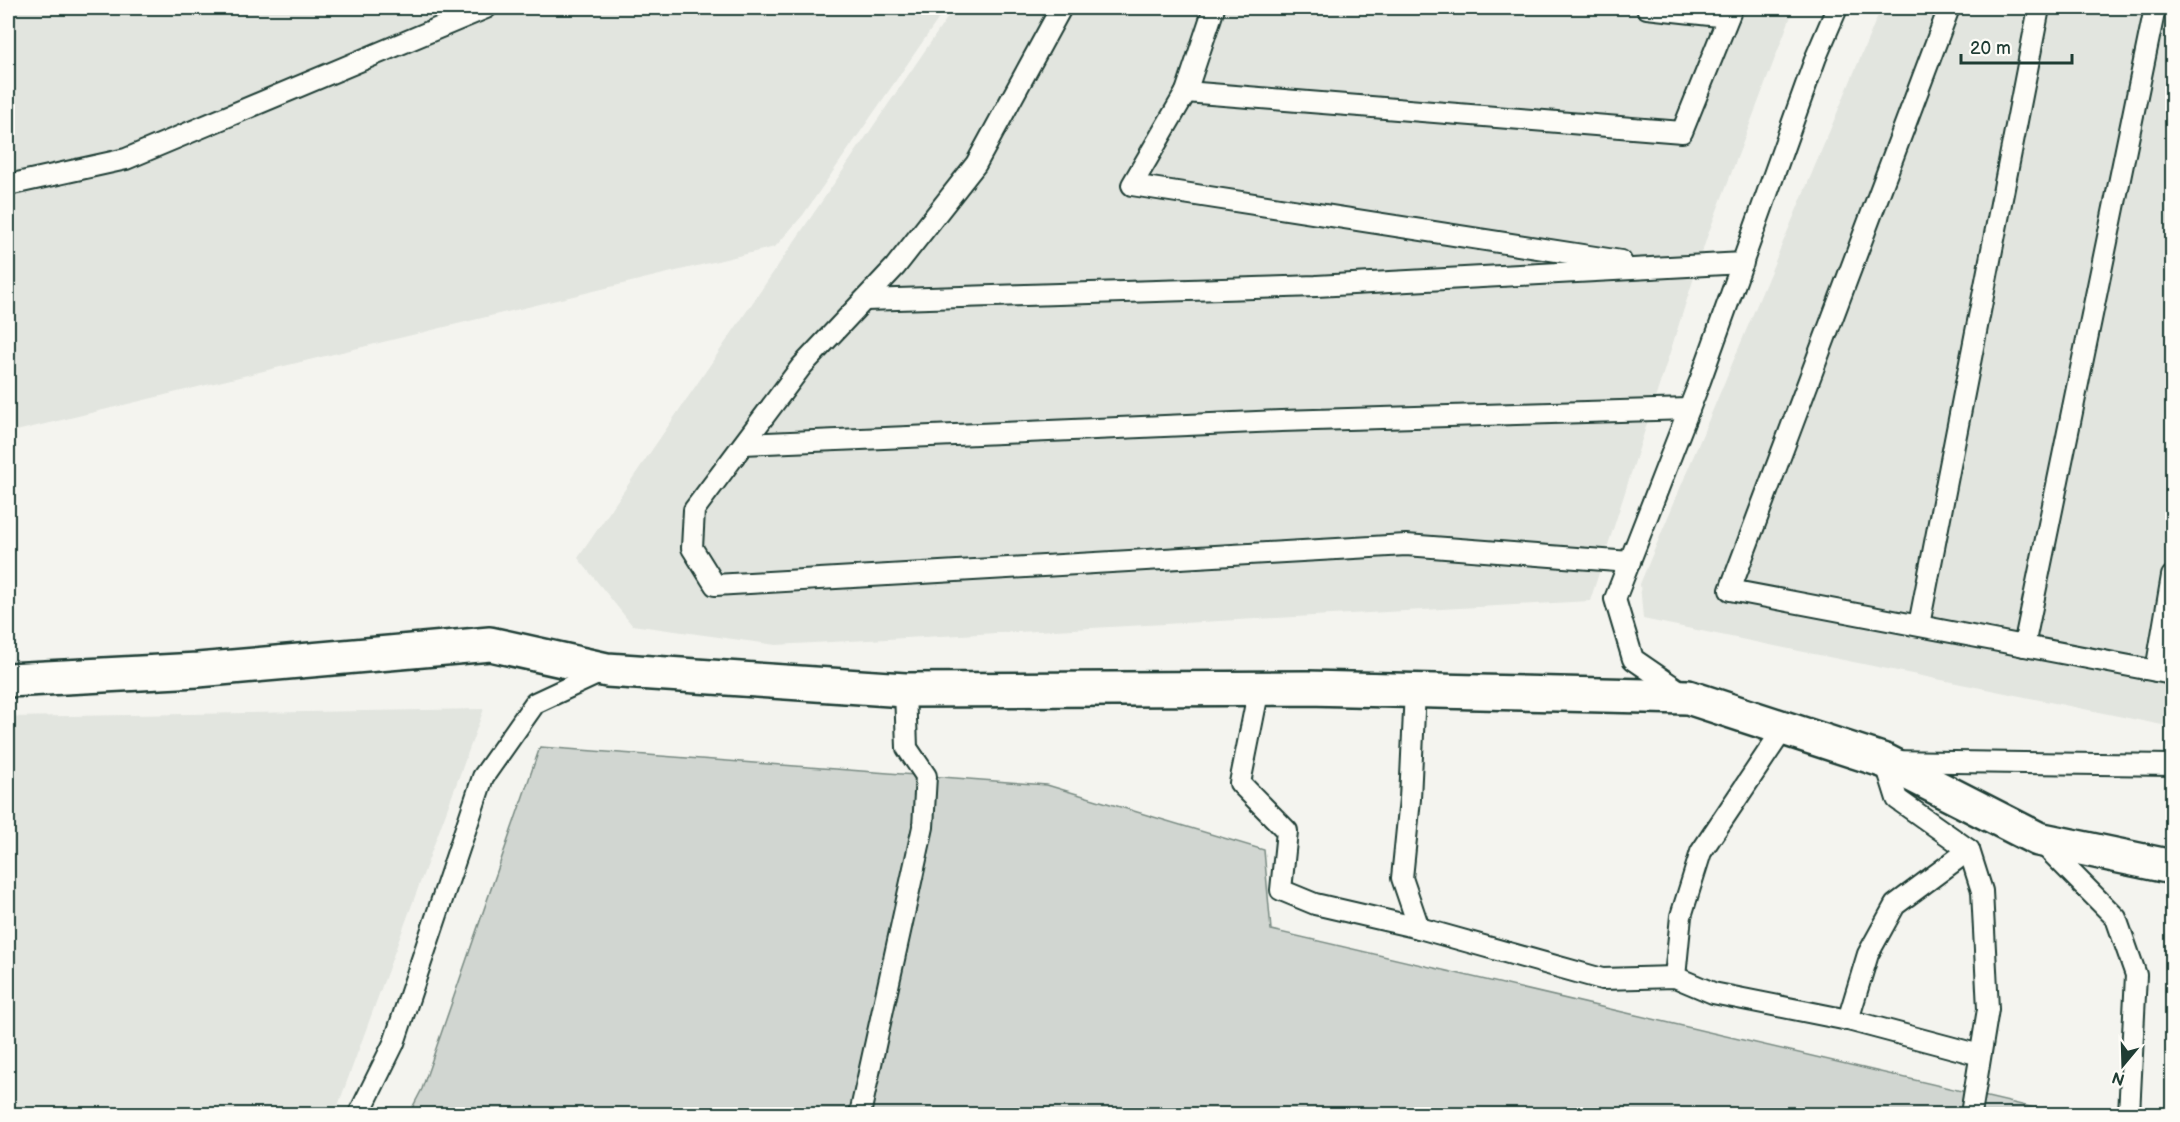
<svg xmlns="http://www.w3.org/2000/svg" width="2180" height="1122" font-family="'Balsamiq Sans',sans-serif">
<style>
.built{fill:#e2e5df}
.green{fill:#d1d6d1;stroke:#788a82;stroke-width:1.5}
.lines{fill:none;stroke-linecap:round;stroke-linejoin:round}
.service-casing{stroke:#1f3d34;stroke-width:24}
.minor-casing{stroke:#1f3d34;stroke-width:38}
.service{stroke:#fdfcf7;stroke-width:20}
.minor{stroke:#fdfcf7;stroke-width:33}
</style>
<rect width="100%" height="100%" fill="#f4f4ef"/>
<filter id="ink" filterUnits="userSpaceOnUse"><feTurbulence type="fractalNoise" baseFrequency=".0167" numOctaves="2"/><feDisplacementMap in="SourceGraphic" scale="12" xChannelSelector="R" yChannelSelector="G"/><feConvolveMatrix kernelMatrix="1 2 1 2 8 2 1 2 1" color-interpolation-filters="sRGB"/></filter>
<g filter="url(#ink)">
<g class="built">
<polygon points="8,8 946,8 803,215 775,247 8,433"/>
<polygon points="954,8 1794,8 1707,237 1590,601 776,645 632,625 578,558"/>
<polygon points="1881,8 2172,8 2172,727 1643,619 1640,584"/>
<polygon points="484,709 335,1114 8,1114 8,717"/>
</g>
<polygon class="green" points="540,747 1047,785 1264,850 1271,930 2060,1114 409,1114 422,1089"/>
<g class="lines">
<defs>
<g id="service">
<polyline points="1061,8 976,164 895,267 801,367 694,510 692,548 715,585 1406,545 1630,562"/>
<polyline points="1214,8 1186,92 1132,185 1621,261"/>
<polyline points="1647,8 1728,17"/>
<polyline points="1949,8 1730,590 2172,674"/>
<polyline points="1186,92 1682,132 1732,8"/>
<polyline points="8,185 126,159 486,8"/>
<polyline points="865,300 1316,286 1743,263"/>
<polyline points="744,444 1281,421 1689,409"/>
<polyline points="1919,625 2039,8"/>
<polyline points="2024,646 2155,8"/>
<polyline points="2156,671 2172,576"/>
<polyline points="1259,688 1240,783 1287,831 1281,890 1315,904 1419,928 1602,979 1675,977 1713,993 1848,1020 1980,1055"/>
<polyline points="1415,690 1410,799 1402,878 1419,928"/>
<polyline points="1684,694 1633,659 1615,599 1700,381 1816,57 1837,8"/>
<polyline points="2041,842 2116,918 2136,975 2129,1114"/>
<polyline points="1675,977 1681,916 1701,852 1784,728"/>
<polyline points="1848,1020 1868,954 1895,905 1969,850"/>
<polyline points="359,1114 394,1043 483,777 535,703 606,670"/>
<polyline points="860,1114 923,827 926,776 907,748 905,690"/>
<polyline points="1971,1114 1988,1009 1982,891 1969,850 1897,799 1885,761 2172,765"/>
</g>
<polyline id="minor" points="8,680 198,670 490,644 607,670 905,690 1307,688 1688,697 1885,761 2038,839 2172,867"/>
</defs>
<use href="#service" class="service-casing"/>
<use href="#minor" class="minor-casing"/>
<use href="#service" class="service"/>
<use href="#minor" class="minor"/>
</g>
</g>
<rect width="2180" height="1122" fill="none" stroke="#fdfcf7" stroke-width="30"/>
<rect x="15" y="15" width="2150" height="1092" fill="none" stroke="#1f3d34" stroke-width="2" filter="url(#ink)"/>
<g transform="translate(2123 1065) rotate(199)" stroke="#fdfcf7" stroke-width="4.5" paint-order="stroke">
<path d="M0-4.5L10 22L0 15L-10 22Z" fill="#1f3d34"/>
<text y="-9" font-size="16" font-weight="bold" text-anchor="middle" fill="#1f3d34">N</text>
</g>
<path d="M1961 54v9h111v-9" fill="none" stroke="#1f3d34" stroke-width="3"/>
<text x="1970" y="54" font-size="18" fill="#1f3d34" stroke="#fdfcf7" stroke-width="4.5" paint-order="stroke">20 m</text>
</svg>
